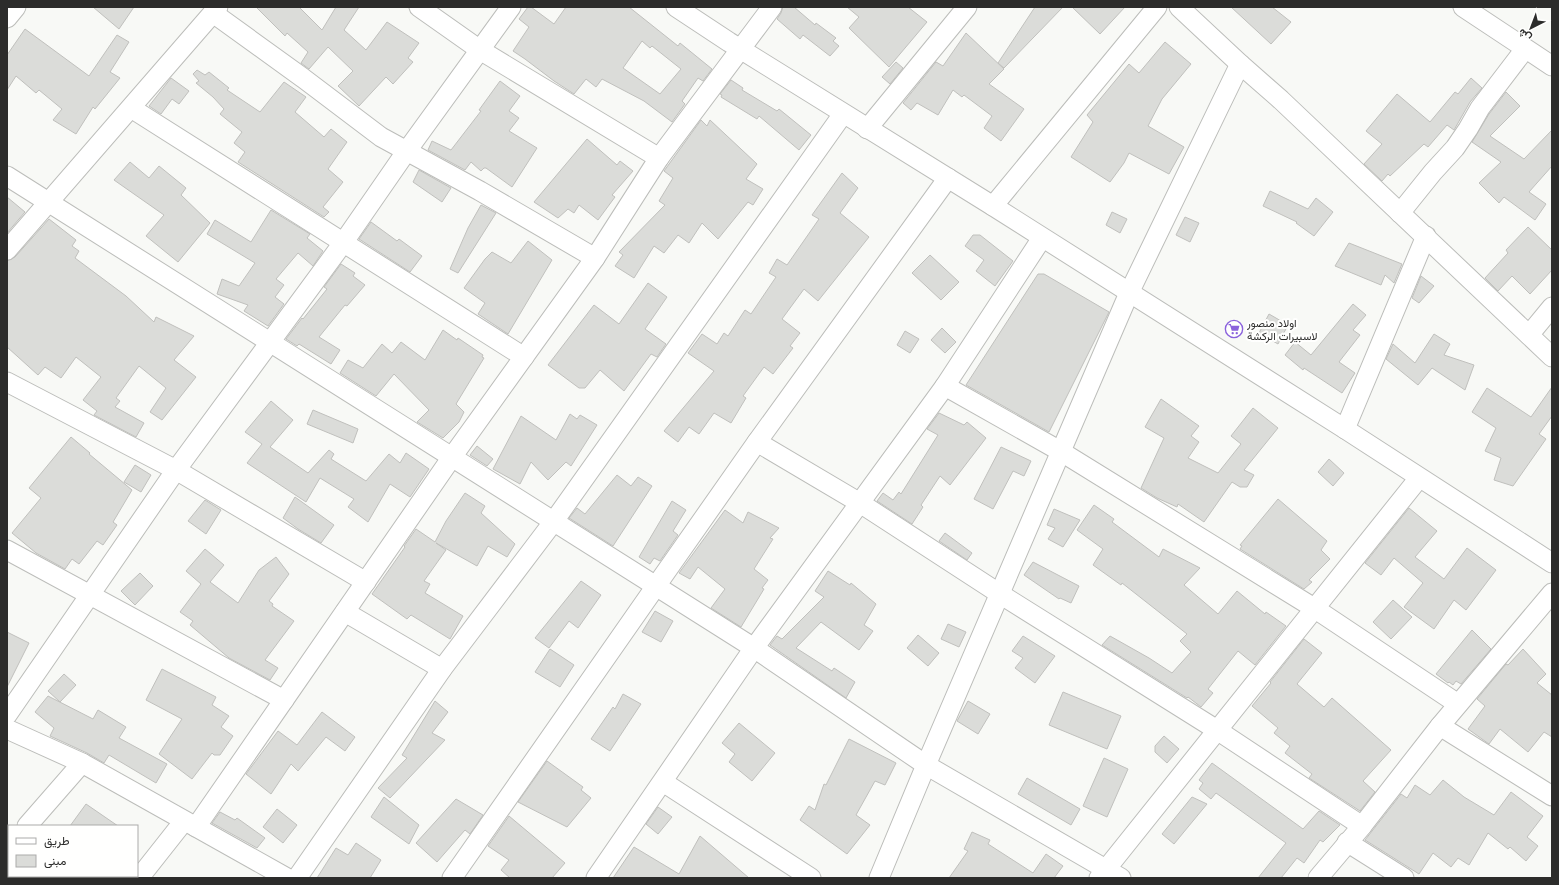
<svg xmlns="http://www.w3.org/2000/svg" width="1559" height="885" font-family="Quicksand,Vazirmatn,sans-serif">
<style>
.building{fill:#dbdcd9;stroke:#c0c0bd;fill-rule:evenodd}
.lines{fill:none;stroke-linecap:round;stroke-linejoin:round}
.minor-casing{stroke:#bcbdba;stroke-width:21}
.minor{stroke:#fff;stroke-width:19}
.labels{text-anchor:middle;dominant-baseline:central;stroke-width:4;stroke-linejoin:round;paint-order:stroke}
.poi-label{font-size:11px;fill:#2c2c2b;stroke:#fffffe;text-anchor:start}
</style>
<rect width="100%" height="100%" fill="#f8f9f6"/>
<g class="building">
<polygon points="93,7 134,7 119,29"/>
<polygon points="256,7 299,7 322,30 336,7 359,7 344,30 366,50 387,22 419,43 408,58 413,62 393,84 386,77 359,106 338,86 353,71 328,47 309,69 301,63 308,52 287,33 285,36"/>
<path d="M528 7H531L554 24 566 7H629L678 46 680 43 712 69 703 81 698 78 682 101 685 104 672 122 644 101 602 79 596 87 586 79 574 94 554 81 525 59 513 51 529 27 519 19ZM642 41 650 48 652 46 681 69 660 94 623 68Z"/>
<polygon points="783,7 794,7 815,25 816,23 836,38 833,41 839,46 830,56 803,35 800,39 777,19 781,13"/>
<polygon points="847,7 908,7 927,22 889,67 849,28 859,17"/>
<polygon points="1035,7 1063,7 1004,68 998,63"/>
<polygon points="1072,7 1125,7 1100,34"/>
<polygon points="1231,7 1272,7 1291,22 1271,44"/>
<polygon points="25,29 89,76 117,35 129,42 110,72 120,78 95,109 93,107 76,134 53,120 62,109 39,90 36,93 16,76 7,90 7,55"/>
<polygon points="966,33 1004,69 989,84 1024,109 1001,141 984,128 992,116 964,95 962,97 953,90 938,115 917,103 911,110 903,103 936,62 943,66"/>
<polygon points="1165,42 1191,64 1162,99 1148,126 1184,147 1169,174 1129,153 1124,163 1110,182 1071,157 1093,122 1087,115 1129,64 1139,73"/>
<polygon points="896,62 903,68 890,84 882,77"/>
<polygon points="197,70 205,75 209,72 229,88 227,90 260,112 284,82 306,97 295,112 324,137 331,129 347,142 328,169 343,182 323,207 329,212 324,217 238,162 245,152 234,143 242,132 220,114 224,109 213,97 196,83 199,81 193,74"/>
<polygon points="171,78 189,91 179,104 172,99 161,114 149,106"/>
<polygon points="1471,78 1482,88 1470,102 1454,130 1447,125 1428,147 1424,144 1390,176 1388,174 1382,181 1364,164 1382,144 1366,131 1397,94 1430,122 1455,92 1458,94"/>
<polygon points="731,80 743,88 742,90 777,111 779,109 811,135 799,150 759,116 757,119 721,97 722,95 720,94"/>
<polygon points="500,81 520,96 509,111 519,118 509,131 537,148 512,187 486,168 484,168 481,171 471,162 465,170 428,150 432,141 451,150 481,111 479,110"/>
<polygon points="1506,92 1520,106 1490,136 1524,159 1552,130 1552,166 1529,192 1546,204 1535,220 1504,197 1499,203 1479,183 1501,162 1472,142 1489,114"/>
<polygon points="701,120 707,126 710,120 757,164 746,179 763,189 753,205 748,202 718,239 702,223 689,243 678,235 664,253 654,246 634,278 615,266 623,255 619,252 665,205 659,201 673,178 664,171"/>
<polygon points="587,139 617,165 620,161 633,171 612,195 615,197 598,220 579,205 574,213 568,209 558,218 534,202"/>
<polygon points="130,162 149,178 159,166 186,188 181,195 210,223 178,262 146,236 164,215 114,180"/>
<polygon points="419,170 451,188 442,202 413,182"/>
<polygon points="842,173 858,188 840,213 869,237 818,301 804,289 782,319 800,333 790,346 793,348 773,374 764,367 743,396 746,398 731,423 714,413 699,434 689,427 678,442 664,431 714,371 688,353 702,334 717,344 724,333 728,336 745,310 751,314 776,277 769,273 777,259 787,265 819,219 812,215"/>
<polygon points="1270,191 1308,209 1316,198 1333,212 1314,236 1296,223 1297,222 1263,206"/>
<polygon points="7,197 25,212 7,233"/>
<polygon points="481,205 496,213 458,273 450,269 468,228"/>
<polygon points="271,210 310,234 307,238 323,251 313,266 298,253 276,279 284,285 275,297 284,304 268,326 244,311 248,305 217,294 222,279 239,286 255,263 207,234 215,220 251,242"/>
<polygon points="1112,212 1127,219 1120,233 1106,225"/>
<polygon points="1185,217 1199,223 1190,242 1176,235"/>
<polygon points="49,219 76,240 72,246 79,251 75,258 126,296 154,322 156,317 194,336 174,360 196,377 162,420 150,412 166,388 139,366 116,398 120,401 115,407 144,423 136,437 94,415 97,411 83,400 101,377 76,357 61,378 45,367 38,375 7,347 7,261 15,257"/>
<polygon points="371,222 397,241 399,239 422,256 410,272 359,239"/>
<polygon points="1528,227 1552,250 1552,270 1530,294 1512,276 1498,291 1485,278 1508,253 1506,250"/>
<polygon points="973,235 980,235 1013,261 995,286 976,271 984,260 965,246"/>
<polygon points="528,241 552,260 508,334 478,314 485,303 464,288 485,259 492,252 511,263"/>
<polygon points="1349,243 1402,264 1394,283 1385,275 1381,285 1335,266"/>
<polygon points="930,255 959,282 941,300 912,273"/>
<polygon points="341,264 355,273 353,276 365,285 347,306 345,305 319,337 340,350 331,364 299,344 297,346 286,339 302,318 303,319 327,289 324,287"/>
<polygon points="1038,274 1044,274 1109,312 1049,432 966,385"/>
<polygon points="1421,276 1434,286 1419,303 1412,298"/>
<polygon points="648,283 667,297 645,329 666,344 657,357 651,354 624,391 600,370 585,388 579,388 548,365 594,305 619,324"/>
<polygon points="1353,304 1366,315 1353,330 1360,335 1339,362 1355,373 1342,393 1304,368 1303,370 1285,355 1295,342 1311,355"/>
<polygon points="1269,314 1288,325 1278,344 1259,333"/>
<polygon points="942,328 956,342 945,353 931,340"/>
<polygon points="443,330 457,340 458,338 483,355 482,357 484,358 456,404 464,412 459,422 443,438 417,422 429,410 394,374 376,396 340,373 348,360 363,368 382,344 392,353 401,342 425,360"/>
<polygon points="905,331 919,339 910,353 897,345"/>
<polygon points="1434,334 1450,344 1444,355 1474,365 1465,390 1432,368 1418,385 1386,359 1393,344 1415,363"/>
<polygon points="1552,387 1552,416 1539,434 1546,439 1513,486 1494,480 1501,458 1485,451 1496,428 1472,412 1487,388 1531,417"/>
<polygon points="1161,399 1199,426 1191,436 1199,442 1188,458 1218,473 1241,444 1231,436 1253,408 1278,428 1244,470 1254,475 1247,487 1240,487 1232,482 1204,522 1178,504 1177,507 1157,498 1141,488 1164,438 1145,427"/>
<polygon points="271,401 293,420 270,447 308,473 329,450 334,454 331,459 366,481 389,454 400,463 406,453 429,469 410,497 390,484 368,522 348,507 354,499 320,478 306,502 247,463 262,444 245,432"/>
<polygon points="313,410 358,429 353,443 307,424"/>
<polygon points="939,413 964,425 967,422 986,438 950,485 940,476 921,505 923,507 912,524 877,501 883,493 893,500 899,492 901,494 938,435 927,429"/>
<polygon points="570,414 577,419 580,415 597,425 571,466 566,462 548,480 531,462 520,484 493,469 521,416 556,440"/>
<polygon points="71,437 90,453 89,454 132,490 113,522 117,525 103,545 97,541 79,564 72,559 65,569 36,553 12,533 41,498 29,488"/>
<polygon points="477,446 493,459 487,466 470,455"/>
<polygon points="1001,447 1031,461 1024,476 1013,471 993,509 974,499"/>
<polygon points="1329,459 1344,473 1333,486 1318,472"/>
<polygon points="135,465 151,475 141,492 124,482"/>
<polygon points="617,475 631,486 638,477 652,486 613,546 569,518 577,508 585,514"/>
<polygon points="465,493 485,506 481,513 515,544 507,557 488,546 477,566 436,543 446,550 424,581 430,584 425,593 463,616 450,639 411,615 407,619 372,594 405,547 404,546 416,529 435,542 446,521"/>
<polygon points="295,497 334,525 321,543 298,529 283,518"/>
<polygon points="1278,499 1327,541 1321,550 1330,559 1309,580 1312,582 1304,589 1240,549 1242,546 1240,545"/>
<polygon points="205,500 221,510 206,534 188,521"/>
<polygon points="672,501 686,510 673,531 678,535 660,561 654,558 650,564 639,557"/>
<polygon points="1094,505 1114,519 1112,522 1159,557 1163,549 1200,568 1184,585 1218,614 1237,591 1265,614 1266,612 1286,626 1255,665 1238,651 1208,689 1213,693 1201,707 1188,697 1187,698 1102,645 1110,636 1149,658 1172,673 1191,652 1180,641 1187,634 1122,583 1121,585 1093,565 1103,549 1077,530"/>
<polygon points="1409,508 1437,531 1415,557 1444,579 1467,548 1496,570 1466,610 1454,600 1434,629 1404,607 1423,583 1394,558 1381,575 1365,563"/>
<polygon points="1054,509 1080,520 1063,547 1048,539 1055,528 1047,525"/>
<polygon points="725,510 743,523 748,512 779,528 770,538 773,539 754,569 768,580 762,588 764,589 741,627 711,608 725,589 698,567 690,579 679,573"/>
<polygon points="945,533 972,553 967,560 939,541"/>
<polygon points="205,549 224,565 210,582 238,603 259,570 276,557 289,574 269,601 273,604 272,606 294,621 265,660 278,668 270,680 229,658 190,625 193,621 180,612 201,584 186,571"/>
<polygon points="1033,562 1079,586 1071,603 1060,598 1059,599 1024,575"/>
<polygon points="828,571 850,585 851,583 876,604 864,625 873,631 859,650 821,622 796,648 832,671 834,668 855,682 846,698 770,645 777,636 782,639 824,597 815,591"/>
<polygon points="140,573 153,586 135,605 121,591"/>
<polygon points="581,581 601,595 578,628 569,621 549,648 535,638"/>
<polygon points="1393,600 1412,617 1391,639 1373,622"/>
<polygon points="655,611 673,621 661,642 642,632"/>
<polygon points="948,624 966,632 959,647 941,639"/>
<polygon points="1472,630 1491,649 1461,684 1456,681 1453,685 1449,682 1448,683 1436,674"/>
<polygon points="7,632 29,643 7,687"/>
<polygon points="918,635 939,653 928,666 907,648"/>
<polygon points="1023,636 1055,656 1035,683 1015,668 1023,658 1012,651"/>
<polygon points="1304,639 1322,653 1297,684 1324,707 1332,698 1391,750 1363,781 1375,792 1360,811 1309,778 1312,774 1285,753 1290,746 1274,733 1278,728 1252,706 1271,683 1270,682"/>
<polygon points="550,649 574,665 560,687 535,672"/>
<polygon points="1523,649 1546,674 1537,683 1552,695 1552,737 1544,732 1528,752 1500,729 1489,744 1468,729 1485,706 1477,699 1506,664 1508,665"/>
<polygon points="162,669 216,697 212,705 229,716 221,727 233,736 220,755 214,755 212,753 192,779 159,754 182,719 146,700"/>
<polygon points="64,674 76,685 60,702 48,691"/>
<polygon points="1063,692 1121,716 1107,749 1049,725"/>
<polygon points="623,694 641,704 610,751 591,739 613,707 615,709"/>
<polygon points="48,696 93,719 98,710 126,727 119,738 167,764 156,783 109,755 104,763 87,753 50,736 54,728 35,712"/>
<polygon points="435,701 448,712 432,733 445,740 390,798 378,788 407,758 402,755"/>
<polygon points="968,701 990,714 978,734 957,721"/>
<polygon points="322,712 355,737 345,751 326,737 298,771 291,764 271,794 246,774 278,731 297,745"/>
<polygon points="739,723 775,753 752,781 729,762 735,754 722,743"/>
<polygon points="1164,736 1179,749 1167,763 1155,752 1155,746"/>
<polygon points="849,739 896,763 885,785 875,781 856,815 870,825 847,854 800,820 809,806 815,810 824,784 826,785"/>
<polygon points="1104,758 1128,769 1107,817 1083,806"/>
<polygon points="547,761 583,787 581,790 591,798 567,827 518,802"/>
<polygon points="1212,763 1303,829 1319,811 1340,825 1323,842 1320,840 1304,863 1297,858 1281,878 1258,878 1286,843 1216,793 1211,799 1199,789 1203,783 1199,780"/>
<polygon points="1027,778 1080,809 1071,825 1018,794"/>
<polygon points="1443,780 1464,797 1494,815 1511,792 1543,816 1527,837 1538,846 1526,861 1510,847 1508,849 1488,833 1469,865 1458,858 1451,867 1433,853 1419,874 1365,840 1401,794 1407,798 1415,785 1430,795"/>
<polygon points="384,797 419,825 409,844 371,817"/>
<polygon points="1192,797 1207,804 1174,844 1162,834"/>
<polygon points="456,799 483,815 470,834 465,830 437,862 416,843"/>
<polygon points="86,804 118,826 70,826"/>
<polygon points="658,807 672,817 658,834 646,824"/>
<polygon points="277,809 297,825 283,843 263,827"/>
<polygon points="220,812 235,820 237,818 265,838 257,848 212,823"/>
<polygon points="509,816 565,863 552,878 510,878 501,870 509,860 488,846"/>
<polygon points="972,832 990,840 988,844 1033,873 1046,854 1063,866 1054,878 949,878 968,851 964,849"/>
<polygon points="700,836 749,878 613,878 634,847 679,874"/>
<polygon points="356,843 381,860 370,878 317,878 336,848 348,855"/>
</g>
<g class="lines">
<defs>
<g id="minor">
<polyline points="419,7 480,50 659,158"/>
<polyline points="676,7 729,42 993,206 1345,429 1552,563"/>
<polyline points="1179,7 1240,64 1281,100 1552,357"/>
<polyline points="1463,7 1552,66"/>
<polyline points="213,13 303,78 381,137 480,191 595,258"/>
<polyline points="7,18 16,7"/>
<polyline points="131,108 524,357"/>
<polyline points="867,129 967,7"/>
<polyline points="7,176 754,648 926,765 1121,878"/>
<polyline points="993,206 1157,7"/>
<polyline points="1400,213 1433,172 1455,148 1468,129 1480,108 1525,49"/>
<polyline points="7,250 218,7"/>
<polyline points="1529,335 1552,307"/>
<polyline points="7,382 176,470 366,582"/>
<polyline points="945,386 1060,451 1314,608 1458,704"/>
<polyline points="1345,429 1426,236"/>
<polyline points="757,442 860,503 1000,594 1217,730 1362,826"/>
<polyline points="7,550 284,700"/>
<polyline points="345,612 442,669"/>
<polyline points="7,715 176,470 343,243 406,152 511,7"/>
<polyline points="1440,726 1552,796"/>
<polyline points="7,729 82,763 287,878"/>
<polyline points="663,782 811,878"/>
<polyline points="27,826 82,763"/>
<polyline points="196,827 452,457 595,258 659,158 772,7"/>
<polyline points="1347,842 1404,878"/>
<polyline points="7,850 9,847"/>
<polyline points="139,878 184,821"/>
<polyline points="297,878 442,669 554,521 843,114"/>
<polyline points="452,878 656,586 757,442 948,178"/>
<polyline points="596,878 754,648 945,386 1042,238"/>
<polyline points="879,878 926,765 1129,293 1240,64"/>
<polyline points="1099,878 1419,478"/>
<polyline points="1318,878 1362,826 1440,726 1552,593"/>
</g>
</defs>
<use href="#minor" class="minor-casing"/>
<use href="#minor" class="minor"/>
</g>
<defs>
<symbol id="supermarket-ring" viewBox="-11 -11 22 22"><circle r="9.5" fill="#fffffe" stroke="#8a61dc" stroke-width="1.5"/><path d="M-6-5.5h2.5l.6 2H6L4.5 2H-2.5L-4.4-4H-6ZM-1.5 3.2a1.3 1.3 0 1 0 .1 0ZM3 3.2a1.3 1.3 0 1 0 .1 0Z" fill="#8a61dc"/></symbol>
</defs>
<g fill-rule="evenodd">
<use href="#supermarket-ring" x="1224" y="319" width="20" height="20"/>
</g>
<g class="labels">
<g class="poi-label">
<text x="1247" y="323">اولاد منصور<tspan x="1247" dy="13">لاسبيرات الركشة</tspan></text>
</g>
</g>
<rect width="1559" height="885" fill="none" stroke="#2c2c2b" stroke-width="16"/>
<rect x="8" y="825" width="130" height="52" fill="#fffffe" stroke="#ababaa"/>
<rect x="16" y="838" width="20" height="6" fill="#ffffff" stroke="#ababaa"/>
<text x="44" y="845" font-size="12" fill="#2c2c2b">طريق</text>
<rect x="16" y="855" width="20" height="12" fill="#dbdcd9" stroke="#ababaa"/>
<text x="44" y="865" font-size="12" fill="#2c2c2b">مبنى</text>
<g transform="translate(1531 28) rotate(222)" stroke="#fffffe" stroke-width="3" paint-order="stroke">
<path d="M0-3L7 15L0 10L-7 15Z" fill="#2c2c2b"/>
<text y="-6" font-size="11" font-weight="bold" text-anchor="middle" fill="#2c2c2b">ش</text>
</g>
</svg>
